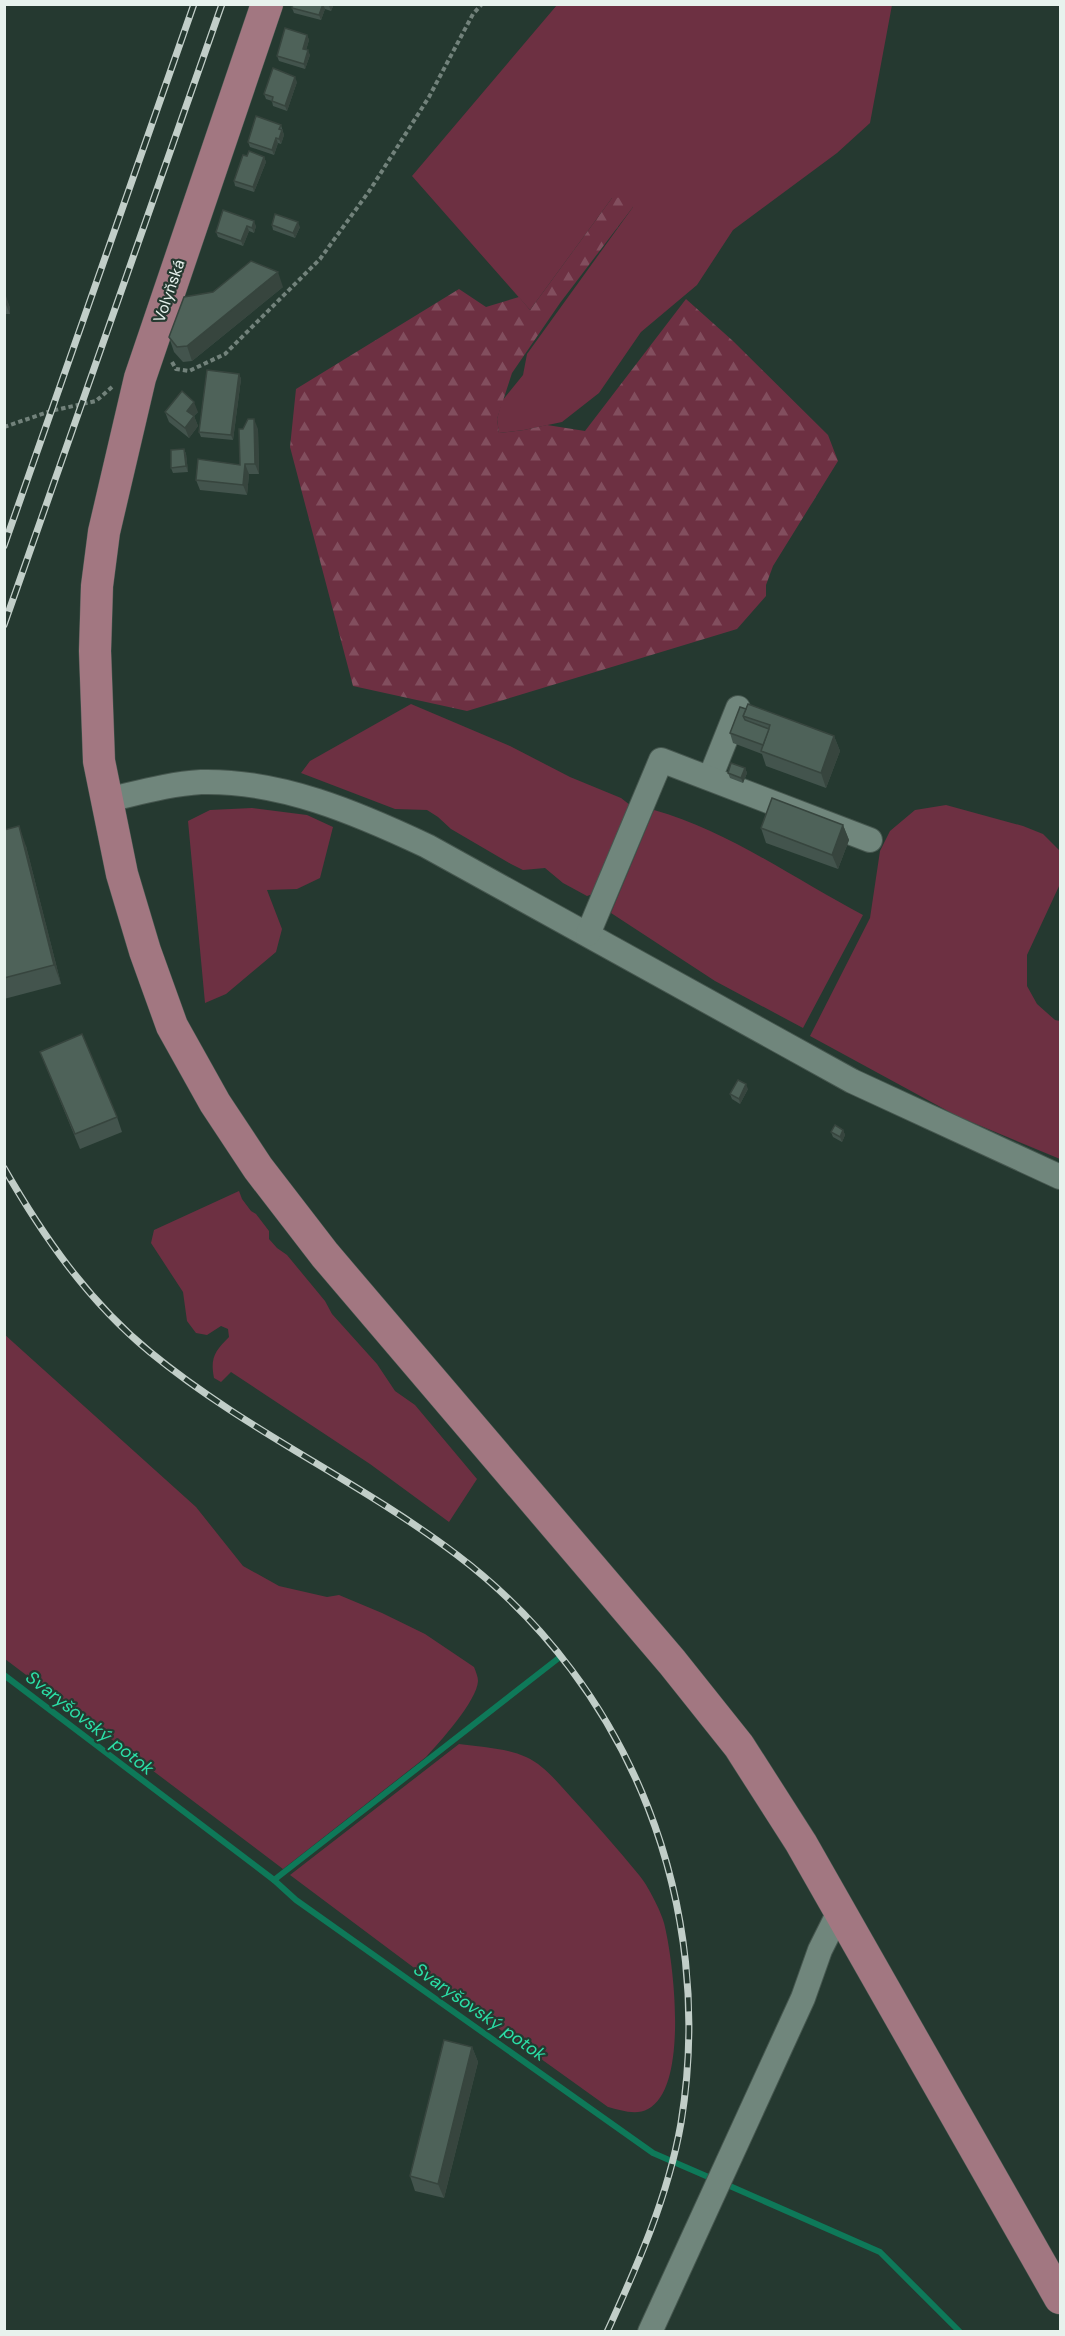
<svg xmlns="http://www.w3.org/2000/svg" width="1065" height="2336" font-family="'DM Sans',sans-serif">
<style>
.green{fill:#6d3042}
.forest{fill:url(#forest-firs)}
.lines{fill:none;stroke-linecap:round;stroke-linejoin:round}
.stream{stroke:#0e7959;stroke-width:6}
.minor-casing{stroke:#46574f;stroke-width:26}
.major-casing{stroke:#46574f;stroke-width:33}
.path{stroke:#72827b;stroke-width:4;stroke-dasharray:4.5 3;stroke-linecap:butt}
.minor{stroke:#70867c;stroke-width:24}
.major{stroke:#a27781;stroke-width:32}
.rail-casing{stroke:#c1cec8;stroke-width:7}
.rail{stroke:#253930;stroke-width:4.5;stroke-dasharray:14;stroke-linecap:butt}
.wall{fill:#43544d}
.shaded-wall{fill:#37453e}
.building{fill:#4e6259;stroke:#37453e;stroke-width:1.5}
.labels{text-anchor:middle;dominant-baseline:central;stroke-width:4.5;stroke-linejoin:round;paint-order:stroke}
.street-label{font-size:16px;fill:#e7f2ed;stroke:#253930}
.water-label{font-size:18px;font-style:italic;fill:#2bdfa7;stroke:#253930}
</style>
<defs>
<pattern id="forest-firs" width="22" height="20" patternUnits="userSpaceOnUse" patternTransform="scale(1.5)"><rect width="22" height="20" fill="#6d3042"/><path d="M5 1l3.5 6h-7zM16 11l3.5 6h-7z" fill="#824e5e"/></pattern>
</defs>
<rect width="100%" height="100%" fill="#253930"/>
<g class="green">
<polygon points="557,5 892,5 870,123 837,153 733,230 697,285 641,332 599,393 562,422 524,430 499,433 497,419 502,401 523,375 527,354 633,207 612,198 530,310 412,176"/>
<polygon points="411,704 510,746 570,777 621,798 630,805 596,893 587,896 563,883 545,868 523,870 511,864 451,829 438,817 427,810 395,809 301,773 310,761"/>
<polygon points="946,805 1023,826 1043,834 1060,851 1060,884 1027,955 1027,986 1037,1004 1055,1020 1060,1021 1060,1159 957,1116 810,1036 870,918 880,851 890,831 915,810"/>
<polygon points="252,808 307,815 333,827 320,878 297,889 267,890 282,929 276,952 226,994 205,1003 188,821 210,810"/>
<path d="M654 810C727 830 796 880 863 915L803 1028 715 981 611 913Z"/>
<path d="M239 1191 242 1199 251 1211 256 1214 269 1231V1239L277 1248 287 1255 325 1301 332 1314 377 1364 395 1391 415 1405 477 1479 449 1522 370 1464 231 1372 221 1382 214 1378C210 1358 215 1351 229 1337L228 1329 221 1326 207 1335 196 1333 187 1321 183 1292 151 1243 154 1230Z"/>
<path d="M4 1334 196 1507 243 1566 279 1586 327 1597 339 1595 382 1613 425 1634 474 1667C476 1672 478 1677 478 1681 477 1701 439 1743 426 1757L283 1869 5 1659Z"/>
<path d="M459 1744C481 1747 506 1748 526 1757 544 1765 557 1782 570 1796 594 1822 617 1848 639 1875 647 1884 661 1911 664 1923 674 1962 689 2088 648 2109 636 2116 620 2110 608 2107L413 1967 290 1875Z"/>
</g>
<polygon class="forest" points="629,197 633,207 560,303 512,373 497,419 499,433 524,430 547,425 585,431 686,299 733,341 828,435 838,461 773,566 766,585 766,596 737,629 467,711 353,686 290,447 296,389 459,289 486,307 519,297 530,310 612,198"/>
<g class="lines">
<g class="stream">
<polyline points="4,1675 274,1880 296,1900 653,2153 713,2179"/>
<polyline points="274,1880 560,1657"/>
<polyline points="723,2183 880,2252 960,2332"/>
</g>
<defs>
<g id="minor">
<polyline points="710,778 738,708"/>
<path d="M107 800C138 793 169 784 201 782 280 780 357 813 427 846L852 1081 1060 1177"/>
<polyline points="588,934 661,760 870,840"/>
<polyline points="650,2332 803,1998 820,1950 840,1910"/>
</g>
<polyline id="major" points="267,4 140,378 104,532 97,586 95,651 99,761 122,874 145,951 172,1026 215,1103 258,1168 325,1255 672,1662 739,1746 801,1843 1060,2298"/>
</defs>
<use href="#minor" class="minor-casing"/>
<use href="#major" class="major-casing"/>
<g class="path">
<polyline points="172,362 176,369 189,371 225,354 320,259 370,190 429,97 473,14 482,4"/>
<polyline points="4,427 51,411 96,401 112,387"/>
</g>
<use href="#minor" class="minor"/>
<use href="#major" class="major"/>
<defs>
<g id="rail">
<polyline points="4,546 194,4"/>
<polyline points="4,625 222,4"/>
<path d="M4 1168C43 1236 88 1301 150 1352 245 1430 359 1481 457 1555 633 1688 716 1907 681 2123 668 2197 638 2264 607 2332"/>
</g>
</defs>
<use href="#rail" class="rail-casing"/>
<use href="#rail" class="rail"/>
</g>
<g class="wall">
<polygon points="293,4 334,4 331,11 325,9 321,20 294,13 292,8"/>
<polygon points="307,35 309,40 306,50 310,55 305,69 279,61 277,56"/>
<polygon points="297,82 287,111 273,106 272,101 266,99 264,94"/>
<polygon points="281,125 284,135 281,144 278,143 274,155 250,147 248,142"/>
<polygon points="247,156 264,157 266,162 254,192 235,186 234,181"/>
<polygon points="223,210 256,226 254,233 249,231 243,246 218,237 216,232"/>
<polygon points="272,225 300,227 295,238 273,230"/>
<polygon points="283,287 192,361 183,362 174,352 169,337 213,292"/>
<polygon points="4,293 10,308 10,314 4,314"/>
<polygon points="239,374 241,379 233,440 201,437 199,432"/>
<polygon points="165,412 198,412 194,416 198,426 189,438 169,422"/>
<polygon points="258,429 259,474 249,474 247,495 200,490 196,480 240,465"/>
<polygon points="184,449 186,454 188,472 173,473 171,468"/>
<polygon points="740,707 834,736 840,751 826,788 766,766 762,754 733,743 730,733"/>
<polygon points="745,768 747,773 743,783 730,778 728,773"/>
<polygon points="843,825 849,840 838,869 766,843 761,828"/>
<polygon points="4,830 26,846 61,984 4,999"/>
<polygon points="40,1052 117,1117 122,1132 80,1149"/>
<polygon points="748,1089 740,1104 732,1099 730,1094"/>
<polygon points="843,1130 845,1135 842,1142 833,1137 831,1132"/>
<polygon points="472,2047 478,2062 444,2198 415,2191 410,2176"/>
</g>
<g class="shaded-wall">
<polygon points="323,4 325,9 321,20 319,15"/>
<polygon points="330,4 334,4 331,11 329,6"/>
<polygon points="307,35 309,40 305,54 303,49"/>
<polygon points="308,50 310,55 305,69 304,64"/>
<polygon points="295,77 297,82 287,111 285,106"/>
<polygon points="282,130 284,135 281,144 279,139"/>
<polygon points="276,138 278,143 274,155 272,150"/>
<polygon points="264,157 266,162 254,192 253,187"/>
<polygon points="254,221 256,226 254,233 252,228"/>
<polygon points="298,222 300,227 295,238 293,233"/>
<polygon points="247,226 249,231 243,246 241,241"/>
<polygon points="278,272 283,287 192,361 187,346"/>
<polygon points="5,293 10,308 10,314 4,300"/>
<polygon points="239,374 241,379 233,440 231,435"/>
<polygon points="194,402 198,412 194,416 198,426 189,438 185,428 187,411"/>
<polygon points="254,419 258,429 259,474 255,464"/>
<polygon points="184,449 186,454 188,472 186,466"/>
<polygon points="245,464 249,474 247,495 243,485"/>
<polygon points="834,736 840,751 826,788 821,773"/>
<polygon points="745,768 747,773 743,783 741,778"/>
<polygon points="843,825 849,840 838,869 832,855"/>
<polygon points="19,826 26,846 61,984 54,965"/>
<polygon points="746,1084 748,1089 740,1104 739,1099"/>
<polygon points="843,1130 845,1135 842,1142 840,1137"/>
<polygon points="472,2047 478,2062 444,2198 438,2184"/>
</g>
<g class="building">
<polygon points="293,4 323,4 319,15 292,8"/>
<polygon points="285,28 307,35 303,49 308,50 304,64 277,56"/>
<polygon points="273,68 295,77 285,106 272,101 273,97 264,94"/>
<polygon points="256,116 281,125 279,129 282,130 279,139 276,138 272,150 248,142"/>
<polygon points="249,151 264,157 253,187 234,181 243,155 247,156"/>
<polygon points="223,210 254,221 252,228 247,226 241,241 216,232"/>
<polygon points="275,214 298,222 293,233 272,225"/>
<polygon points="251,261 278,272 187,346 177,347 169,337 184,297 213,292"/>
<polygon points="207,370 239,374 231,435 199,432"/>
<polygon points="182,391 194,402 187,411 194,416 185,428 165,412"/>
<polygon points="248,419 254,419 255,464 245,464 243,485 196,480 198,459 240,465 239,429 243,429"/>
<polygon points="184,449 186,466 171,468 171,450"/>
<polygon points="748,704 834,736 821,773 761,751 770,725 743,716"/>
<polygon points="740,707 746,709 743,716 745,720 769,729 763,745 730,733"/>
<polygon points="731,763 745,768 741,778 728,773"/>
<polygon points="772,798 843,825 832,855 761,828"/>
<polygon points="19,826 54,965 4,978 4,830"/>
<polygon points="82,1034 117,1117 75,1134 40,1052"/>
<polygon points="738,1080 746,1084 739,1099 730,1094"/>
<polygon points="835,1125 843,1130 840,1137 831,1132"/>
<polygon points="444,2040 472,2047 438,2184 410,2176"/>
</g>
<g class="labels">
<g class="street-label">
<text transform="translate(169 291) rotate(-71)">Volyňská</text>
</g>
<g class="water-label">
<text transform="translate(90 1723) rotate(38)">Svaryšovský potok</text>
<text transform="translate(480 2012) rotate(35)">Svaryšovský potok</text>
</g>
</g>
<rect width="1065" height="2336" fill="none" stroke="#e7f2ed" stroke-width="12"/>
</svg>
